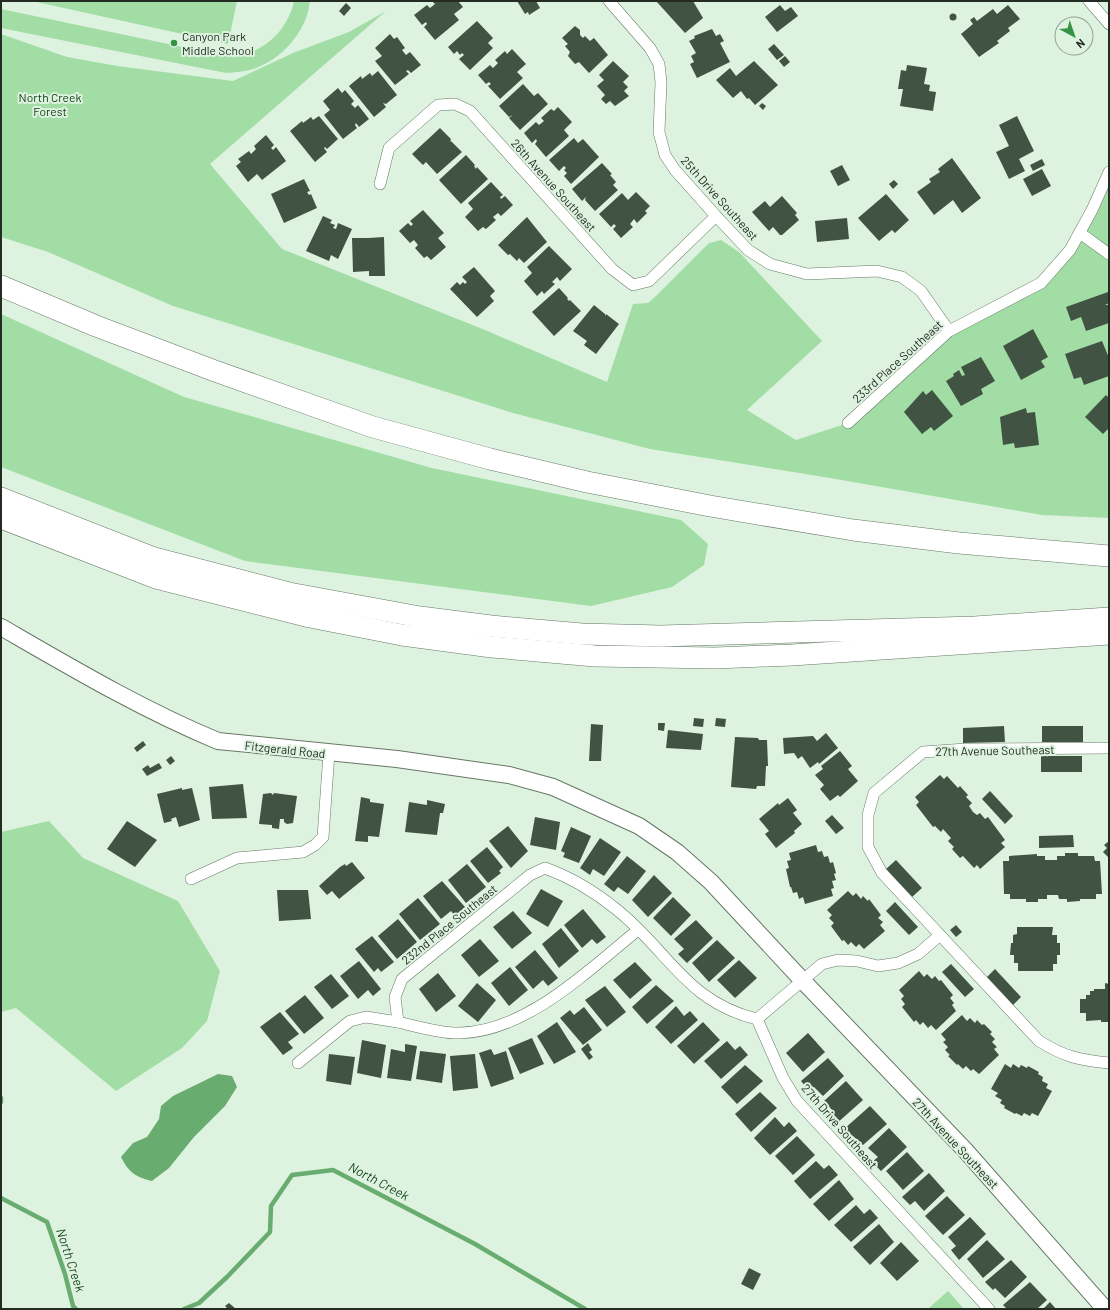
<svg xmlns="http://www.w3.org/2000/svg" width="1110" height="1310" font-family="Barlow,sans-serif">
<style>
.green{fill:#a1dda5}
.water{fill:#69ac6f}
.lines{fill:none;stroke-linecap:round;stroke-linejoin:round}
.stream{stroke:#69ac6f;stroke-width:4.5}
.building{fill:#415342}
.street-casing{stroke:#657866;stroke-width:12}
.secondary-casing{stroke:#657866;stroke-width:18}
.highway-casing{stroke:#657866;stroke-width:22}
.street{stroke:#fff;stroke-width:11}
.secondary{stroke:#fff;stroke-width:16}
.highway{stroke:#fff;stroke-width:21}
.poi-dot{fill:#369244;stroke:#def3df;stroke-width:1.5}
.labels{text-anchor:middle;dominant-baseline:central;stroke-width:4;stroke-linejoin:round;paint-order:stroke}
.poi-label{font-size:12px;fill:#232b23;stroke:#def3df;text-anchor:start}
.park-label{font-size:12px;fill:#093b13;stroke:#def3df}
.street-label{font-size:12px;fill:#232b23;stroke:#def3df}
.water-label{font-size:13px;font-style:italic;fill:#18471f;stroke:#def3df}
</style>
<rect width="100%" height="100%" fill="#def3df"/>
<g class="green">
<polygon points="32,1 237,1 228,44"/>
<path d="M294 1H310C307 31 282 60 253 69 245 72 235 72 226 73L1 28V9L221 55C228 54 236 55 243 54 269 49 289 26 294 1Z"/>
<polygon points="386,11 210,164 282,249 485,330 607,382 633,304 648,303 656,296 709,243 721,240 739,252 822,341 747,410 796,440 848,423 949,331 1041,283 1070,250 1109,172 1109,518 1042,515 830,478 650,449 513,413 173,306 48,252 1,237 1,34 67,57 117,66 233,81 293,53 349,32"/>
<polygon points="1,314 184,397 432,468 681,520 708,544 704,565 672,587 591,606 245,561 1,467"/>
<polygon points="49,821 83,858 178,901 220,971 207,1021 182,1048 116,1091 16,1008 1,1012 1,832"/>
<polygon points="948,1291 964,1309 930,1309 929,1308"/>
</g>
<path class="water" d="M218 1074 232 1076 237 1087 225 1106 194 1137 169 1168 152 1181C136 1177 129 1173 121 1157L133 1143 147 1137 159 1119 161 1106 173 1096Z"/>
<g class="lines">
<g class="stream">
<polyline points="1,1098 1,1102"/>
<polyline points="1,1198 47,1222 65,1274 73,1306 76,1309"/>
<polyline points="184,1309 199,1303 227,1277 270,1232 271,1206 292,1175 333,1170 475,1244 585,1309"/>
</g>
</g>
<g class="building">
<polygon points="432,1 458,1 463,7 454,14 459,20 435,40 424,27 427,24 426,22 422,25 414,15 427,5 430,8 435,4"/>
<polygon points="517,1 536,1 540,8 529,15 528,12 525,14"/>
<polygon points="656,1 693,1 703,18 685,33"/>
<polygon points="346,3 351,8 344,16 339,11"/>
<polygon points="780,5 785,11 791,7 798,16 777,32 765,17"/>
<polygon points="1008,5 1020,19 1008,28 1010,31 997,41 999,43 979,57 961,34 973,24 970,20 974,17 977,21 993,9 997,14"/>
<circle cx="953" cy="17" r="3.5"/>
<polygon points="477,21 493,38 488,43 493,48 470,70 459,59 464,55 462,53 460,55 457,51 454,54 448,47"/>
<polygon points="575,26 580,30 580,35 583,38 585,36 590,41 594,38 608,55 589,73 579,62 575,64 568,56 570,52 565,46 568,44 562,38"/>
<polygon points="712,29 716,36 720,34 724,41 720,43 730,62 697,78 690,64 694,62 691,56 696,53 689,41 695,38 694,36"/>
<polygon points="390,34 394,39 397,37 405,48 402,50 406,55 410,52 421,65 411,73 408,70 406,71 409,74 395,85 375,61 382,56 375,48"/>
<polygon points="774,44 784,55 777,60 768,49"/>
<polygon points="512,49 526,64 517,72 523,78 500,99 488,86 491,84 489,82 486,84 478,75 490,65 493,68 498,63 495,60 505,51 507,54"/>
<polygon points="785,56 790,62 784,67 779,61"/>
<polygon points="613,61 629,76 623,82 628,87 624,91 629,96 615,106 610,101 606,104 601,99 605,95 597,86 604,80 599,75"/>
<polygon points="754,61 778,85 755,105 749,98 747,99 741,91 733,98 716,80 730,68 736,76"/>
<polygon points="907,65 927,68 924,84 930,85 929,91 936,92 933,111 900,106 903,89 898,89 901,70 906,71"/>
<polygon points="378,71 397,95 386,104 383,103 386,107 374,117 349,86 361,76 362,79 370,73 372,76"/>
<polygon points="523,84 534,96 538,93 548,104 520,130 509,118 513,115 509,117 499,106"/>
<polygon points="338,88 342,93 345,90 354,101 351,104 355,108 358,105 369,119 359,127 356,123 355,125 357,128 343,139 324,115 330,110 323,101"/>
<polygon points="762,103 766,106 763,110 759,106"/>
<polygon points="558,107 572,122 564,130 569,136 546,157 535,144 537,141 536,139 532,143 524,133 536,122 539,125 544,121 541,118 551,109 554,111"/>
<polygon points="319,116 338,139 327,149 325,147 324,148 327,152 315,162 290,131 302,121 303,123 311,117 313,120"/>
<polygon points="1017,116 1034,151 1019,159 1025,171 1009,179 996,152 1009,146 999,125"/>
<polygon points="440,128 451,139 450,142 451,141 462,152 437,174 426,162 423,165 412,154"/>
<polygon points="266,135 274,145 271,148 273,150 276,147 286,161 262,180 257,174 248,182 236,166 241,162 238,159 249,151 251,154 256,149 254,146"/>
<polygon points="574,138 578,143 583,139 599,157 571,184 564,176 567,173 564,170 566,168 564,166 559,171 549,160"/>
<polygon points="466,155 475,165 474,166 476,169 477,167 488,179 461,204 439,180"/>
<polygon points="952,158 981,198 962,213 953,200 934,215 917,192 931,182 929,179 940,172 938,169"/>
<polygon points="1042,159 1045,165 1033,171 1030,165"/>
<polygon points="602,163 612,174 610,175 616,182 613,185 618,190 595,211 585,200 586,197 582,201 572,189"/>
<polygon points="842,165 850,180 838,186 830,171"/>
<polygon points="1042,169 1051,186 1032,196 1023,179"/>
<polygon points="304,179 310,191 307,192 309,195 311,194 317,208 284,223 271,194"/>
<polygon points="894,180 898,184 893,189 889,184"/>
<polygon points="491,182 503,195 500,197 501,199 505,196 513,205 501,216 498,213 493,217 496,220 486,229 483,227 478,231 465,217 473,209 468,203"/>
<polygon points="636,192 650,206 645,211 647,213 637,223 634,219 630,224 633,227 621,238 613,229 616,226 614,224 611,227 599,214 622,193 628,200"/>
<polygon points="886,194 909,220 895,233 892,230 879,241 858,218"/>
<polygon points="782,196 797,213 795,215 799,220 782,235 780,235 773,227 769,231 752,212 765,201 770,207"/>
<polygon points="423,210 444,233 438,238 446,247 431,260 427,256 424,258 415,248 418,245 414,240 410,243 399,231 408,223 411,226 413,224 410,221"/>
<polygon points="323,216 332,220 330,223 335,225 333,228 336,229 338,223 352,229 338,259 331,255 329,261 306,251"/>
<polygon points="527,217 547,242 524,263 519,258 517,261 510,254 508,255 498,245"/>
<polygon points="847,218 849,239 817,242 815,221"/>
<polygon points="384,237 385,276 369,276 369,271 353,272 352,238 368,238 368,243 368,238"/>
<polygon points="549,246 572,269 560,281 557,277 552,282 555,284 544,294 542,291 537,296 524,281 532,273 527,267"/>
<polygon points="474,267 495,291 490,296 494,301 477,317 450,289 457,282 460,285 463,282 465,284 467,282 462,277"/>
<polygon points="559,288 568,298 567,299 569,301 570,300 581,311 554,336 532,312"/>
<polygon points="1108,292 1109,303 1105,305 1109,305 1109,323 1086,331 1081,317 1071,321 1066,307"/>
<polygon points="594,305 605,314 605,316 606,314 619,324 596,354 584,345 587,341 573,331"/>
<polygon points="1033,329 1048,357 1041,361 1045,367 1021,380 1003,346"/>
<polygon points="1102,341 1109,358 1109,376 1084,385 1081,377 1074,379 1065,354"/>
<polygon points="981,357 995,381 981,389 983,394 961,406 946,381 954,376 953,374 959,370 962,376 965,375 961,367"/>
<polygon points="932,390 953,416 934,431 931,427 922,434 904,412 923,391 926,395"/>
<polygon points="1106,395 1109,398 1109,428 1103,434 1085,417"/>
<polygon points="1026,408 1027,413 1035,412 1039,445 1015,448 1014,443 1003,445 1000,417"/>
<polygon points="694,718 704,719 703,727 693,726"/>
<polygon points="716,718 726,719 725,727 715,726"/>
<polygon points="658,723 665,723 664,731 658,730"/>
<polygon points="591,724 603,725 601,761 589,761"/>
<polygon points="1004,726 1005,742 963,743 963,728"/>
<rect x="1042" y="726" width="41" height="16"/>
<polygon points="668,730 703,734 701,750 666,748"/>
<polygon points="826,733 838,748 819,764 818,762 810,768 802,756 798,759 794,753 784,754 783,738 813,736 817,741"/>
<polygon points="735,737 758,738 759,740 767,740 768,766 766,766 765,786 757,786 756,789 731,787"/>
<polygon points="143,741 146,745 137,752 134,748"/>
<polygon points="840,751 852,766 848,769 858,781 840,797 838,795 830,801 820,789 824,785 815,775 823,769 821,766"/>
<polygon points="171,756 175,761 170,765 166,760"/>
<rect x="1041" y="756" width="41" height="16"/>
<polygon points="159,763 162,768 147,776 142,769 148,765 150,768"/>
<polygon points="940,775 944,779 947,776 958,788 960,786 968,795 966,797 972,803 969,806 973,812 977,815 980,813 985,819 988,817 1005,840 1001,843 1005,847 980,869 977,865 974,868 963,856 960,858 952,849 954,847 948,841 951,838 943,829 941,832 935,826 933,827 916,805 919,802 915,797"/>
<polygon points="243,784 247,818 212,819 209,787"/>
<polygon points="182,788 182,790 192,788 200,820 179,827 176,817 171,819 172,821 164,823 157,794"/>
<polygon points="990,791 1013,816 1005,824 982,799"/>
<polygon points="271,793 273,795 274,793 297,796 293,823 287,824 284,822 284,819 280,819 279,829 272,828 272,825 259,824 263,794"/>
<polygon points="361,797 370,799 370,802 384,804 379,837 368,836 368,842 355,841"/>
<polygon points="788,798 797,810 793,813 802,824 794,831 795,833 776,848 765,834 769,831 759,819 778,803 779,805"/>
<polygon points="427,800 445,804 443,813 440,813 437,835 405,832 409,802 427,805"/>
<polygon points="832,815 844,828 836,834 825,821"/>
<polygon points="535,817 560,822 556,850 530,845"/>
<polygon points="127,821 157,840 135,867 107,849"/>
<polygon points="508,826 528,851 511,868 489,841"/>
<polygon points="571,827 591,836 579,863 563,857 565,853 561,851"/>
<polygon points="1073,835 1074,847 1039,848 1039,836"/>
<polygon points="600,838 621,852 604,876 593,869 590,875 580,868"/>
<polygon points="1109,841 1109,858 1103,852 1107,848 1104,845"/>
<polygon points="816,845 818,852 822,851 824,857 828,856 830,863 833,862 836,873 834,874 836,880 832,881 834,888 831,889 833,896 805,904 803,897 799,899 797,892 793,893 791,887 790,887 786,869 789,868 787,861 791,860 789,853"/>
<polygon points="487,847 503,867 499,871 501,873 488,883 470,861"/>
<polygon points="1065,853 1078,853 1078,856 1094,856 1095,861 1100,861 1102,894 1096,894 1096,899 1080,899 1080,901 1067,902 1067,899 1059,899 1058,895 1047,895 1047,899 1038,899 1038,902 1026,902 1026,899 1010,899 1010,894 1004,894 1003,861 1009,861 1009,856 1037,854 1037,856 1045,856 1045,860 1057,860 1057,856 1065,856"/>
<polygon points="627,856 646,871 628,894 618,887 614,892 604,884"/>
<polygon points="896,860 922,888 912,897 886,869"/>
<polygon points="352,862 365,878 339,899 332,891 327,895 319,886 340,867 345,864 346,866"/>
<polygon points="467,864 486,887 466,903 448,880"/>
<polygon points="654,875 672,893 648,917 632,900"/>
<polygon points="442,881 465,907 455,916 451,911 441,919 423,896"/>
<polygon points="541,889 563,901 548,927 526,914"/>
<polygon points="277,890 308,890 311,919 279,921"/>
<polygon points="848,891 853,896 856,893 861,899 863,896 868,901 869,899 881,915 878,918 883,922 880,925 885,931 864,949 859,944 856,947 851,942 848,945 844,940 842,941 831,926 834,923 829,918 832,915 827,910"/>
<polygon points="673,897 691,915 671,936 653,918"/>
<polygon points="418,898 440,924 420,940 399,914"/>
<polygon points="895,902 918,927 909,935 886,911"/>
<polygon points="583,909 606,937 597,944 592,939 582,948 564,925"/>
<polygon points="513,911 532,933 512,949 493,927"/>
<polygon points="398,919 417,942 397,959 378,936"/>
<polygon points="696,920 713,938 687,963 678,954 684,949 674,939"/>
<polygon points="956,925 962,932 956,937 950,930"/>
<polygon points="1017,927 1053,927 1052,935 1057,935 1057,943 1060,943 1060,955 1057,955 1057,964 1053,964 1053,971 1018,971 1018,963 1014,963 1014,955 1010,955 1011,943 1013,943 1013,935 1017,934"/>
<polygon points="561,928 579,951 559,968 542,944"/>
<polygon points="372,936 394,962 381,972 378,968 374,972 355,949"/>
<polygon points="480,939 499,961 479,977 461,955"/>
<polygon points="717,940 735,958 709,982 692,963"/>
<polygon points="535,950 558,978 548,986 543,980 533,989 515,967"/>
<polygon points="739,960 757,978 735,998 717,980"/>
<polygon points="359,961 381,989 373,996 368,990 358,999 340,976"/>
<polygon points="635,962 652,980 630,999 613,980"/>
<polygon points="951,964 974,989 965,997 942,972"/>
<polygon points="510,967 528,990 509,1006 491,983"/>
<polygon points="995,969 1021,997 1012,1006 986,978"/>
<polygon points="919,971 924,977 927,974 932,979 935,976 939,981 941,980 953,995 950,998 954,1003 952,1005 956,1011 936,1030 931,1025 928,1028 923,1022 920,1025 916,1020 914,1022 902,1007 905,1004 901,999 904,996 899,990"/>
<polygon points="438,973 456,996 436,1012 419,989"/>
<polygon points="331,974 349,996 332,1009 314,987"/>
<polygon points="477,983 496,1000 478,1022 458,1006"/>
<polygon points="1105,983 1109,984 1109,1022 1101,1022 1101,1020 1086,1021 1086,1013 1080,1013 1080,999 1086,999 1086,995 1090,995 1090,991 1094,991 1094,989 1105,989 1105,993"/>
<polygon points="656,985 674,1001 647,1024 632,1007"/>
<polygon points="605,986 626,1012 607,1027 585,1000"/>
<polygon points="305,995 324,1018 304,1034 285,1011"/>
<polygon points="676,1006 684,1016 690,1011 698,1020 671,1044 655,1027"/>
<polygon points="584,1007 602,1030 583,1045 560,1018 570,1010 574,1015"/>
<polygon points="280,1012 299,1034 288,1042 293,1048 283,1055 260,1027"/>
<polygon points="962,1015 967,1021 970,1018 975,1023 977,1020 982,1025 984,1024 992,1032 990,1034 995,1039 992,1042 997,1047 994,1049 999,1055 979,1074 973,1069 971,1071 966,1066 963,1069 958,1064 957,1065 948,1056 950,1055 945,1050 948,1047 943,1042 946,1040 941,1034"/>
<polygon points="557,1022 576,1052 554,1064 537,1036"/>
<polygon points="703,1022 720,1040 694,1064 677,1046"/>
<polygon points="808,1033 825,1052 803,1072 786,1053"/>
<polygon points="532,1038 544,1064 520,1074 508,1048"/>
<polygon points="362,1040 386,1045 381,1078 357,1073"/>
<polygon points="727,1041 735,1050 740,1046 748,1055 721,1079 704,1061"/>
<polygon points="588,1043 592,1050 589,1052 593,1057 589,1060 581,1049"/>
<polygon points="405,1044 417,1046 411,1081 387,1078 391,1049 405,1052"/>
<polygon points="491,1049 494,1055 506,1051 514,1079 491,1087 479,1053"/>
<polygon points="420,1051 446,1054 442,1083 416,1079"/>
<polygon points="329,1054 355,1057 351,1085 326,1081"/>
<polygon points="475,1054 478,1088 453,1091 450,1056"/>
<polygon points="828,1058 844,1076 823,1096 814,1087 809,1091 801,1081"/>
<polygon points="1005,1064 1011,1068 1013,1064 1019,1068 1021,1065 1027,1068 1028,1066 1039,1072 1038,1074 1043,1077 1042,1081 1048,1084 1046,1088 1052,1091 1038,1116 1032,1113 1030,1116 1024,1113 1022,1116 1016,1113 1015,1114 1004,1108 1005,1106 1000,1103 1002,1100 995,1096 998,1093 991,1089"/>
<polygon points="745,1065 763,1081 737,1104 721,1087"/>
<polygon points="846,1081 863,1100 836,1124 828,1116 833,1111 824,1101"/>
<polygon points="760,1092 777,1108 751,1132 735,1114"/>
<polygon points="870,1106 887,1124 863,1145 853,1136 851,1137 844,1129"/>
<polygon points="775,1117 784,1127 789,1122 797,1131 770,1155 754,1138"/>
<polygon points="889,1128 907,1147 881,1171 872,1162 878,1157 868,1148"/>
<polygon points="797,1136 815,1155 793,1175 775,1156"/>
<polygon points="907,1152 924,1171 903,1190 886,1171"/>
<polygon points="816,1161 824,1169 829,1165 838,1175 810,1199 794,1181"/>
<polygon points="929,1173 945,1191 924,1211 915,1201 910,1205 902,1197"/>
<polygon points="839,1180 854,1199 829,1221 813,1204"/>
<polygon points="947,1196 965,1215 943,1235 925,1216"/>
<polygon points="856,1205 864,1214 870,1209 878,1218 851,1242 834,1225"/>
<polygon points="970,1217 986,1234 959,1260 951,1250 956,1246 948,1237"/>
<polygon points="879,1224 894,1242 870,1265 853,1247"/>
<polygon points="987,1240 1005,1259 983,1278 967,1259"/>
<polygon points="901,1242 919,1261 897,1281 880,1263"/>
<polygon points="1011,1260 1027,1277 1005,1298 995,1288 993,1290 985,1282"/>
<polygon points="749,1268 761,1274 753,1290 741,1284"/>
<polygon points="1030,1282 1047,1300 1037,1309 1007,1309 1003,1305"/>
<polygon points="1050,1302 1056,1309 1043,1309"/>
<polygon points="229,1303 236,1309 228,1309 225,1306"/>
</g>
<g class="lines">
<defs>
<g id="street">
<polyline points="609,1 650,48 659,64 661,82 659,132 665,155 675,170 716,216 748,250 770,264 807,274 877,271 902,277 921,291 949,331"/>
<polyline points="1089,1 1109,24"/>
<polyline points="380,184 389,148 438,105 455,104 470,111 612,269 633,285 649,281 716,216"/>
<polyline points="1080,233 1109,254"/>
<polyline points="848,423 949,331 1041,283 1070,250 1092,210 1109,172"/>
<path d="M1109 748 966 749 923 752 874 793 868 815V847L882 873 1039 1041C1065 1057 1079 1060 1109 1063"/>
<polyline points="191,879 237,858 303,852 315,845 323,837 329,753"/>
<polyline points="757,1019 783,1078 797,1101 989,1309"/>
<polyline points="757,1019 822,964 838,960 857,961 878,966 898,963 918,954 940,935"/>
<path d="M398 1022C415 1026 443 1034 460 1033 528 1031 588 970 638 930"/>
<path d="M298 1063 350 1021 366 1017 398 1022 395 997 402 979 530 875 545 868C570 877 595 892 616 909 668 950 686 1002 757 1019"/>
</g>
<path id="secondary" d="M1 627C72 668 143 710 218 741L397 759 509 775 553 787 639 826 677 852 711 882 803 981 965 1150 1105 1309"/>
<g id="highway">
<polyline points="1,286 96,326 215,371 373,427 490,459 587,482 710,506 853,530 959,543 1109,556"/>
<polyline points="1,498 154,558 289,593 420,617 491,626 582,634 661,636 975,627 1109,618"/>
<polyline points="1,518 156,578 310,617 402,635 492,647 595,656 715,658 792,655 1109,634"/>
</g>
</defs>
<use href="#street" class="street-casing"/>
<use href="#secondary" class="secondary-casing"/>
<use href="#highway" class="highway-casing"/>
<use href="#street" class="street"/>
<use href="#secondary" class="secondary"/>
<use href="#highway" class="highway"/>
</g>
<circle class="poi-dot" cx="174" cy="43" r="4"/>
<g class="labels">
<g class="poi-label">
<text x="182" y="36">Canyon Park<tspan x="182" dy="14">Middle School</tspan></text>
</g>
<g class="park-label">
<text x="50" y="97">North Creek<tspan x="50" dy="14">Forest</tspan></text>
</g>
<g class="street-label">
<text transform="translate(554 185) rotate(48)">26th Avenue Southeast</text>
<text transform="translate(720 198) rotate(48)">25th Drive Southeast</text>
<text transform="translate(897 361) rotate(-42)">233rd Place Southeast</text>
<text transform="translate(285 749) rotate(6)">Fitzgerald Road</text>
<text transform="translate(995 750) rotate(-1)">27th Avenue Southeast</text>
<text transform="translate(449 924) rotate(-39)">232nd Place Southeast</text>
<text transform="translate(840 1126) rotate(49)">27th Drive Southeast</text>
<text transform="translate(956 1143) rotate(47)">27th Avenue Southeast</text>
</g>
<g class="water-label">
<text transform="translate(379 1181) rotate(28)">North Creek</text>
<text transform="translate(71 1260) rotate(72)">North Creek</text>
</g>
</g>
<rect width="1110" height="1310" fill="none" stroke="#232b23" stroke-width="4"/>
<g transform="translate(1074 36) rotate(140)"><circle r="19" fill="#def3df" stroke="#93a394"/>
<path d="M0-3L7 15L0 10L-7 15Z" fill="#369244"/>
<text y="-6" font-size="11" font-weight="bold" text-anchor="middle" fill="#232b23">N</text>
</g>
</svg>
